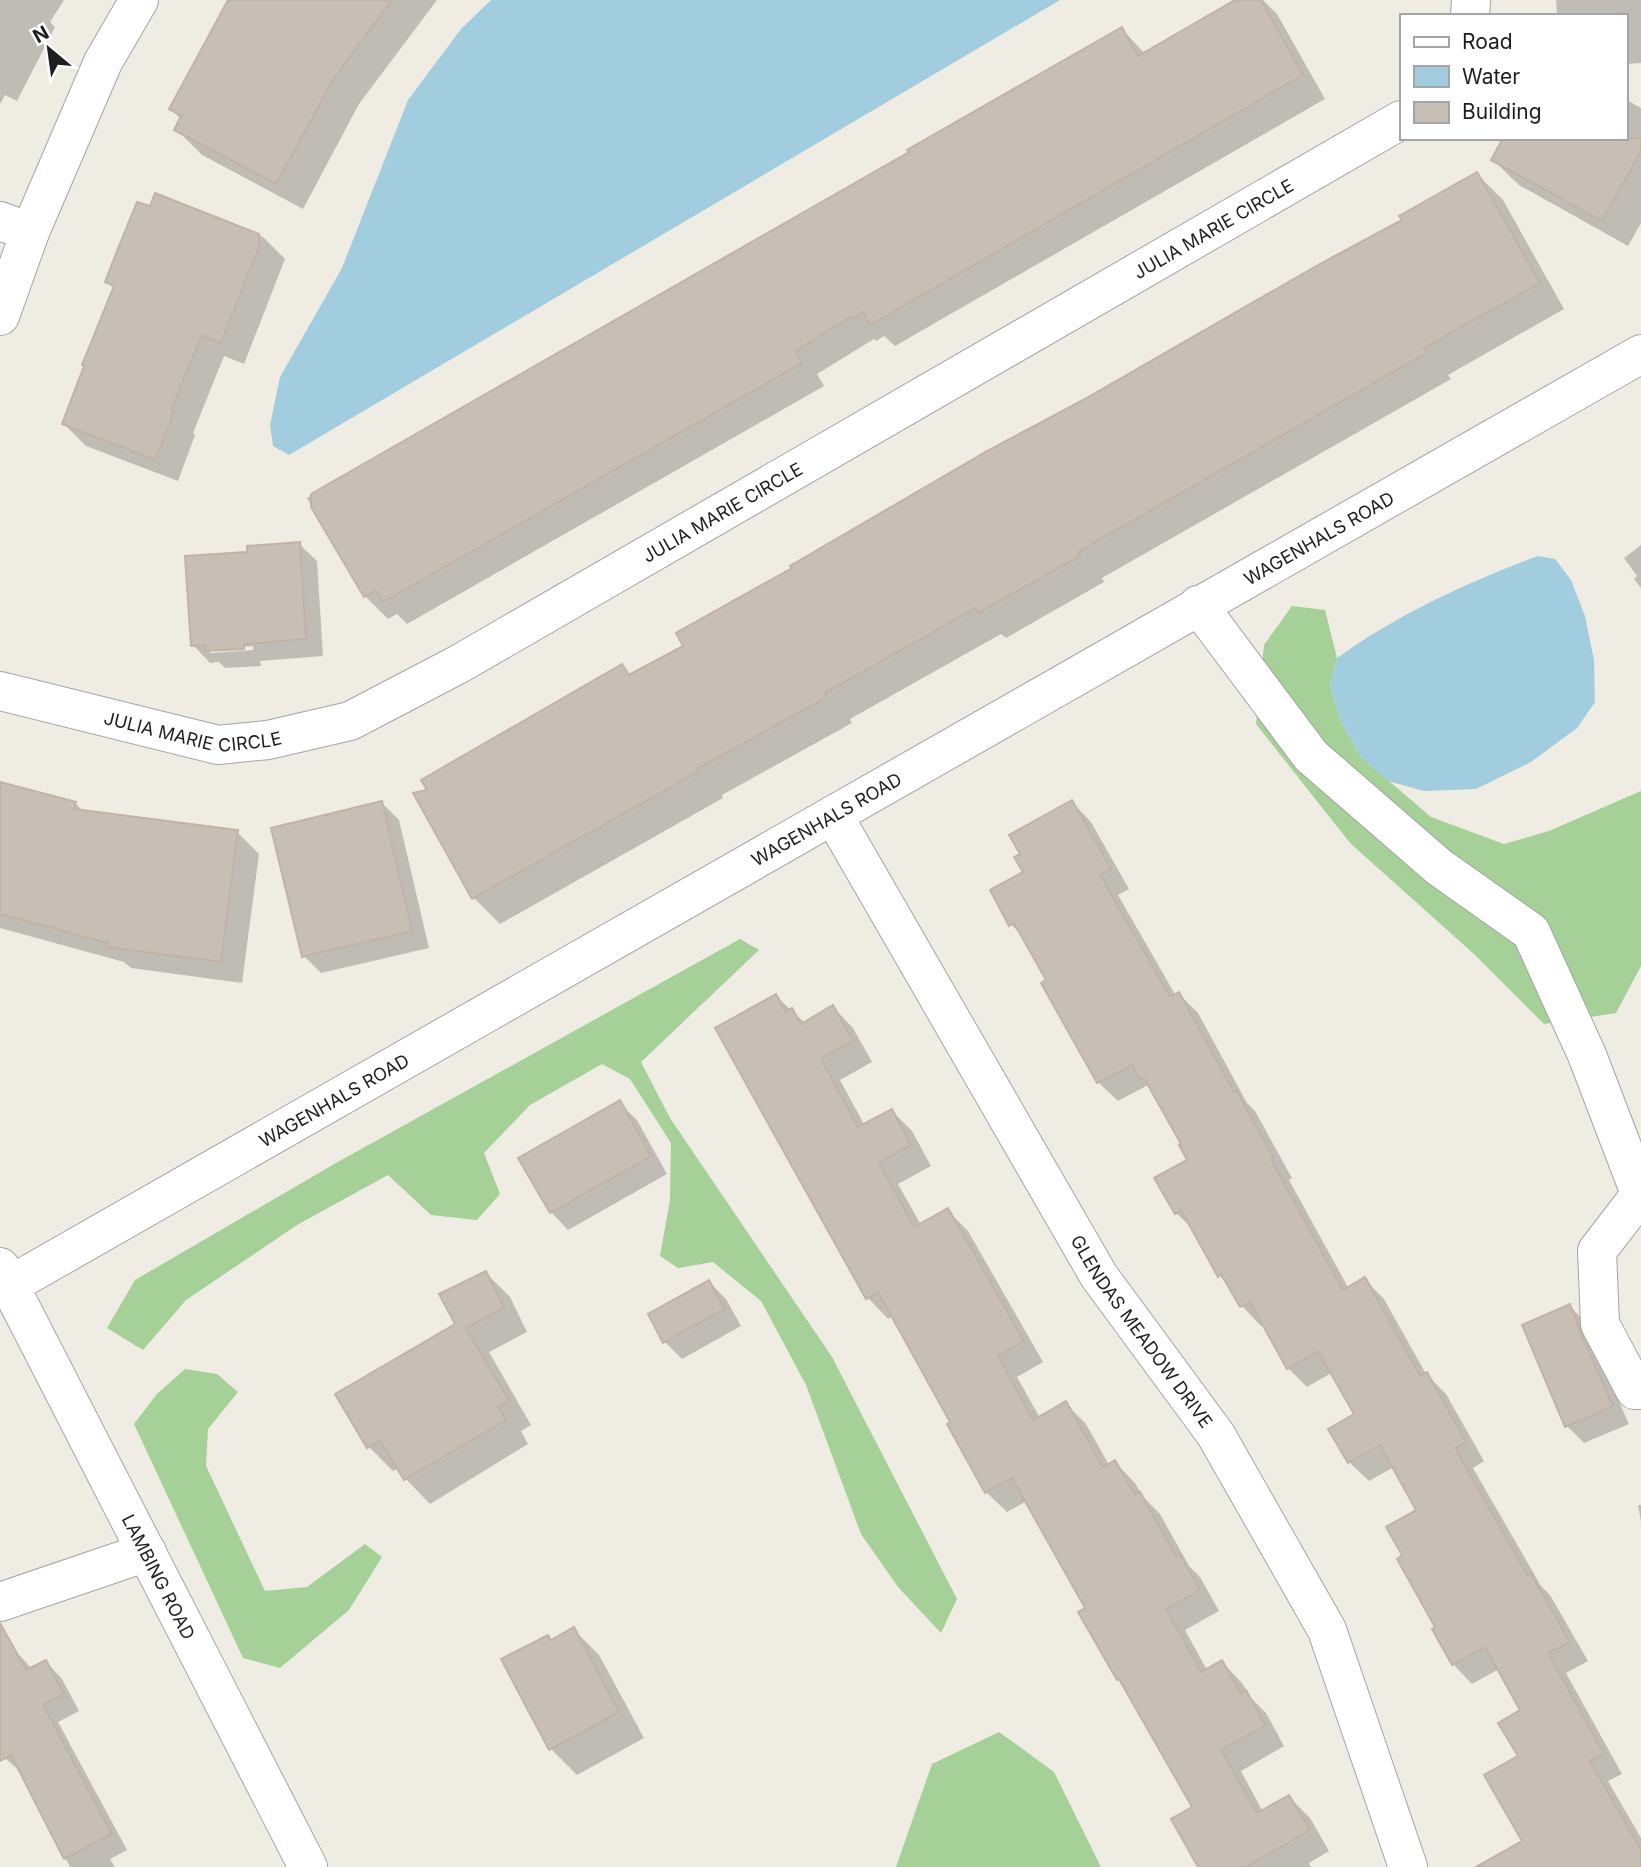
<svg xmlns="http://www.w3.org/2000/svg" width="1641" height="1867" font-family="Inter,sans-serif">
<style>
.forest{fill:#a5d097}
.water{fill:#a2cdde}
.shadow{fill:#0003;fill-rule:evenodd}
.building{fill:#c7beb6;stroke:#c1b3a5;stroke-width:2}
.lines{fill:none;stroke-linecap:round;stroke-linejoin:round}
.minor-casing{stroke:#a5a5a5;stroke-width:40}
.minor{stroke:#fff;stroke-width:38}
.labels{text-anchor:middle;dominant-baseline:central;stroke-width:5;stroke-linejoin:round;paint-order:stroke}
.street-label{font-size:18px;fill:#1e1e1e;stroke:#fff}
</style>
<rect width="100%" height="100%" fill="#efece3"/>
<g class="forest">
<polygon points="1292,606 1325,610 1337,658 1330,685 1341,722 1361,757 1431,817 1504,844 1549,831 1641,791 1641,966 1616,1013 1544,1024 1474,954 1350,843 1256,724 1264,645"/>
<polygon points="740,939 759,950 641,1062 670,1118 832,1357 957,1599 941,1633 898,1587 861,1534 806,1385 761,1301 713,1262 678,1268 660,1256 670,1200 671,1143 630,1079 602,1064 530,1105 484,1153 500,1194 477,1220 431,1215 388,1175 297,1225 186,1300 143,1350 107,1328 135,1280 336,1163"/>
<polygon points="185,1369 217,1374 238,1392 208,1429 206,1466 265,1591 307,1587 365,1544 382,1557 349,1610 280,1668 243,1658 134,1424 157,1394"/>
<polygon points="999,1732 1054,1772 1101,1867 896,1867 932,1764"/>
</g>
<g class="water">
<polygon points="491,0 1060,0 289,455 273,446 270,425 280,377 342,268 408,100 461,29"/>
<path d="M1538 556 1555 559 1571 580 1585 616 1594 660 1595 702 1577 728 1531 762 1476 789 1424 791 1388 781 1361 757 1341 722 1330 685 1337 658C1396 615 1470 581 1538 556Z"/>
</g>
<g class="shadow">
<polygon points="0,0 64,0 50,22 55,27 17,101 5,95 0,104"/>
<polygon points="247,0 437,0 359,104 303,209 202,155 176,129 181,119 171,109"/>
<polygon points="1239,0 1263,0 1277,14 1325,99 895,346 884,336 876,341 874,339 817,374 824,386 407,624 397,614 388,619 365,596 307,498 911,153 1122,29 1145,54"/>
<polygon points="1556,0 1641,0 1641,63 1625,64 1625,16 1557,16"/>
<polygon points="1625,99 1641,108 1641,223 1628,246 1519,185 1493,160 1625,138"/>
<polygon points="1477,174 1503,200 1564,309 1448,375 1451,379 1102,578 1104,582 1006,638 1001,634 850,719 852,723 722,795 723,798 500,924 474,898 416,795 430,791 622,666 632,676 685,646 1084,401 1404,221"/>
<polygon points="156,196 263,237 285,259 244,364 224,356 193,433 195,435 178,481 86,446 64,424 115,289 107,281 151,209"/>
<path d="M299 544 317 561 323 656 260 661 261 666 225 668 219 662 210 663 193 645 249 554ZM253 646V650L211 653 207 650Z"/>
<polygon points="1641,545 1641,588 1634,579 1637,576 1624,558"/>
<polygon points="0,784 75,803 84,812 237,832 259,854 242,983 131,968 124,962 0,928"/>
<polygon points="1072,802 1091,822 1129,889 1118,895 1176,996 1179,994 1198,1013 1247,1103 1255,1111 1292,1178 1289,1180 1349,1289 1365,1280 1384,1299 1426,1374 1446,1394 1484,1461 1473,1468 1541,1586 1550,1595 1588,1661 1566,1673 1622,1774 1608,1781 1641,1838 1641,1867 1519,1867 1524,1841 1520,1757 1523,1711 1499,1669 1472,1684 1453,1664 1404,1556 1418,1510 1394,1467 1369,1481 1349,1462 1357,1414 1333,1372 1307,1387 1288,1368 1264,1324 1261,1326 1242,1306 1230,1287 1219,1275 1195,1231 1176,1213 1189,1160 1154,1091 1148,1085 1118,1101 1098,1082 1049,980 1024,938 1011,924 1025,872"/>
<polygon points="382,803 399,820 429,948 321,973 304,956"/>
<polygon points="776,996 805,1023 833,1007 853,1028 872,1062 840,1080 865,1126 892,1111 912,1131 931,1166 898,1184 921,1225 947,1210 968,1231 1043,1362 1017,1377 1040,1418 1066,1404 1086,1424 1109,1465 1115,1462 1135,1483 1144,1498 1160,1514 1189,1566 1200,1577 1219,1611 1185,1630 1207,1670 1222,1662 1242,1683 1251,1698 1266,1713 1284,1746 1241,1771 1263,1812 1289,1797 1310,1818 1329,1851 1309,1863 1311,1867 1200,1867 1194,1808 1126,1686 1118,1679 1088,1608 1027,1501 1007,1512 986,1492 953,1423 893,1316 888,1319 868,1298"/>
<polygon points="619,1103 637,1120 667,1174 568,1230 551,1212"/>
<polygon points="486,1273 510,1297 527,1332 489,1352 531,1425 521,1431 528,1444 430,1504 406,1479 399,1468 393,1471 369,1447 338,1395 457,1325"/>
<polygon points="709,1282 726,1299 741,1326 682,1359 664,1341"/>
<polygon points="1570,1306 1587,1324 1597,1353 1629,1424 1584,1443 1567,1426"/>
<polygon points="1638,1505 1641,1505 1641,1522"/>
<polygon points="573,1629 599,1655 644,1738 577,1775 551,1749 552,1641"/>
<polygon points="12,1647 32,1669 46,1662 62,1679 79,1711 58,1722 127,1850 110,1859 115,1867 70,1867 23,1774 5,1758 0,1747 0,1653"/>
</g>
<g class="building">
<polygon points="228,0 392,0 334,78 276,184 174,130 181,116 169,109"/>
<polygon points="1235,0 1261,0 1303,75 870,325 863,312 852,319 850,317 796,351 802,363 383,602 376,590 364,597 311,507 311,494 909,152 907,150 1122,27 1138,56"/>
<polygon points="1503,138 1641,138 1641,151 1602,221 1491,160"/>
<polygon points="1477,172 1540,283 1424,348 1426,353 1078,552 1080,556 978,613 976,608 825,693 827,697 697,769 699,771 472,899 413,793 427,790 421,780 622,664 629,675 683,646 676,633 792,568 790,566 987,451 1083,400 1318,265 1402,220 1399,216"/>
<polygon points="155,193 259,234 259,247 221,343 202,335 171,410 174,412 155,460 62,424 84,366 82,365 114,286 105,282 119,246 137,202 150,206"/>
<polygon points="300,542 306,639 244,644 244,649 205,651 205,645 191,646 185,556 247,552 247,546"/>
<polygon points="0,782 76,802 74,809 238,830 221,962 107,947 108,943 0,914"/>
<polygon points="1072,800 1111,869 1100,875 1170,997 1179,992 1234,1092 1236,1090 1274,1158 1271,1160 1343,1290 1365,1277 1420,1376 1427,1372 1466,1442 1455,1448 1528,1576 1531,1574 1570,1642 1548,1653 1604,1754 1590,1761 1641,1850 1641,1867 1476,1867 1522,1841 1484,1775 1518,1756 1498,1723 1520,1710 1485,1647 1452,1665 1432,1629 1435,1627 1397,1559 1402,1555 1386,1527 1416,1510 1380,1445 1348,1463 1328,1429 1354,1414 1318,1351 1287,1369 1250,1302 1240,1307 1221,1274 1218,1277 1181,1210 1175,1214 1154,1178 1187,1160 1179,1145 1181,1144 1144,1078 1140,1080 1132,1065 1097,1083 1041,983 1046,980 1014,923 1009,926 990,890 1023,872 1014,857 1020,854 1009,835"/>
<polygon points="382,801 412,931 302,957 271,828"/>
<polygon points="776,994 786,1012 792,1008 801,1024 833,1005 853,1041 821,1059 858,1127 892,1109 911,1145 879,1163 914,1227 948,1208 1024,1341 998,1356 1033,1420 1066,1401 1103,1467 1115,1460 1135,1495 1140,1492 1176,1556 1180,1554 1200,1590 1166,1609 1201,1672 1222,1660 1241,1694 1246,1690 1265,1725 1221,1750 1257,1813 1289,1795 1310,1830 1246,1867 1198,1867 1171,1819 1192,1807 1119,1679 1117,1680 1078,1612 1085,1608 1012,1478 985,1493 947,1424 950,1422 878,1292 866,1299 715,1028"/>
<polygon points="620,1100 651,1156 550,1213 518,1158"/>
<polygon points="486,1271 504,1308 466,1328 509,1401 498,1407 506,1420 404,1480 380,1440 367,1448 335,1394 455,1324 439,1294"/>
<polygon points="709,1280 725,1309 663,1343 648,1314"/>
<polygon points="1570,1304 1581,1334 1613,1406 1565,1427 1522,1325"/>
<polygon points="0,1623 26,1670 46,1660 64,1694 43,1705 112,1834 64,1859 11,1755 0,1761"/>
<polygon points="574,1627 619,1712 549,1750 501,1659 548,1635 551,1640"/>
</g>
<g class="lines">
<defs>
<g id="minor">
<polyline points="1470,16 1471,0"/>
<polyline points="0,221 30,232"/>
<polyline points="0,316 30,232 103,62 139,0"/>
<polyline points="1198,605 1311,756 1439,867 1531,932 1587,1055 1641,1196"/>
<path id="s1" d="M0 691 218 745 268 740 350 721 459 664 1401 120"/>
<path id="s2" d="M833 815 1099 1276 1216 1435 1327 1630 1408 1867"/>
<polyline points="1640,1195 1597,1251 1600,1324 1635,1390 1641,1390"/>
<path id="s3" d="M0 1267 308 1867"/>
<path id="s4" d="M10 1285 1641 354"/>
<polyline points="0,1602 147,1552"/>
</g>
</defs>
<use href="#minor" class="minor-casing"/>
<use href="#minor" class="minor"/>
</g>
<g class="labels">
<g class="street-label">
<text stroke="none"><textPath href="#s1" startOffset="1353">JULIA MARIE CIRCLE</textPath></text>
<text stroke="none"><textPath href="#s1" startOffset="786">JULIA MARIE CIRCLE</textPath></text>
<text stroke="none"><textPath href="#s4" startOffset="1507">WAGENHALS ROAD</textPath></text>
<text stroke="none"><textPath href="#s1" startOffset="198">JULIA MARIE CIRCLE</textPath></text>
<text stroke="none"><textPath href="#s4" startOffset="940">WAGENHALS ROAD</textPath></text>
<text stroke="none"><textPath href="#s4" startOffset="373">WAGENHALS ROAD</textPath></text>
<text stroke="none"><textPath href="#s2" startOffset="602">GLENDAS MEADOW DRIVE</textPath></text>
<text stroke="none"><textPath href="#s3" startOffset="348">LAMBING ROAD</textPath></text>
</g>
</g>
<rect x="1400" y="14" width="228" height="126" fill="#ffffff" stroke="#a5a5a5" stroke-width="2"/>
<rect x="1414" y="37" width="35" height="10" fill="#ffffff" stroke="#a5a5a5" stroke-width="2"/>
<text x="1462" y="49" font-size="21" fill="#1e1e1e">Road</text>
<rect x="1414" y="66" width="35" height="21" fill="#a2cdde" stroke="#a5a5a5" stroke-width="2"/>
<text x="1462" y="84" font-size="21" fill="#1e1e1e">Water</text>
<rect x="1414" y="102" width="35" height="21" fill="#c7beb6" stroke="#a5a5a5" stroke-width="2"/>
<text x="1462" y="119" font-size="21" fill="#1e1e1e">Building</text>
<g transform="translate(49 49) rotate(331)" stroke="#ffffff" stroke-width="5" paint-order="stroke">
<path d="M0-5L12 26L0 18L-12 26Z" fill="#1e1e1e"/>
<text y="-10" font-size="19" font-weight="bold" text-anchor="middle" fill="#1e1e1e">N</text>
</g>
</svg>
